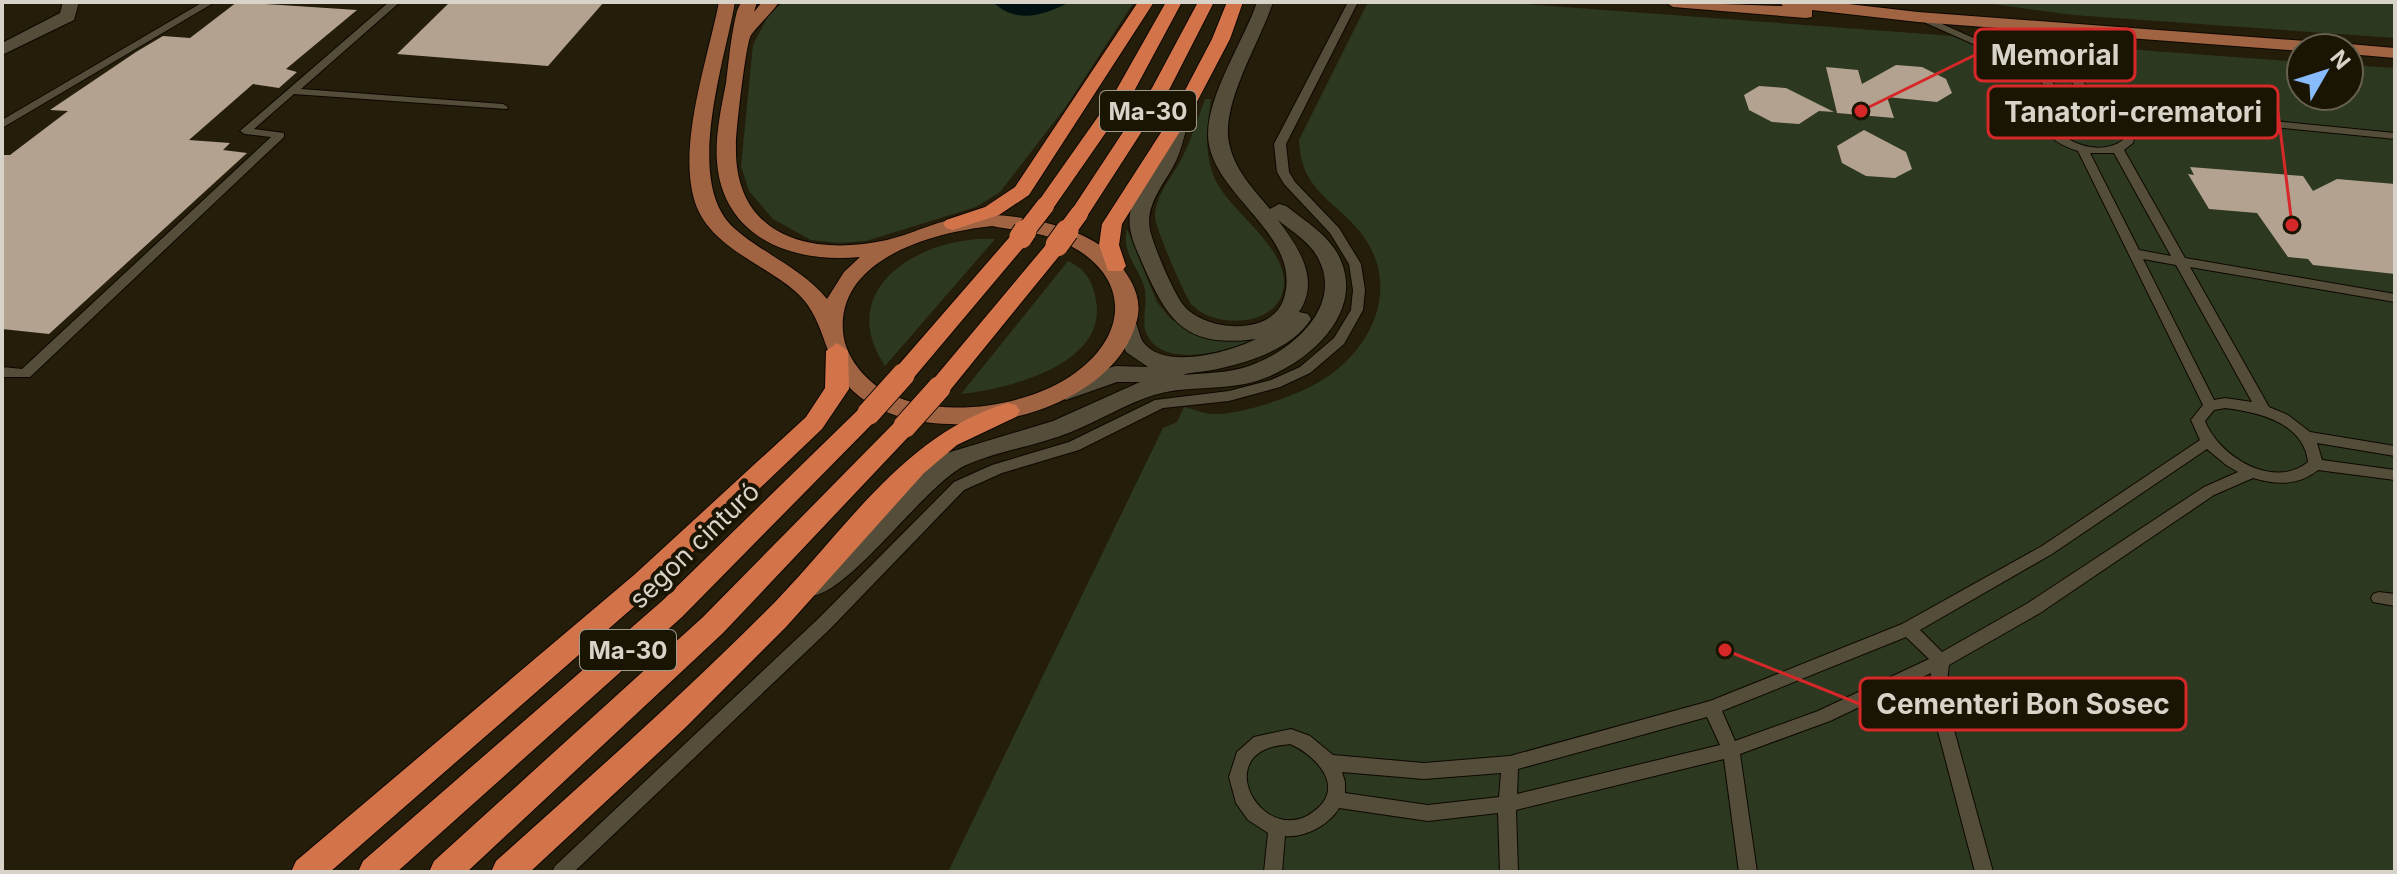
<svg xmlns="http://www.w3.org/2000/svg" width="2397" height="874" font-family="Inter,sans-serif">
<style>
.green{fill:#2d3821}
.water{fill:#001112}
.building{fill:#b4a290}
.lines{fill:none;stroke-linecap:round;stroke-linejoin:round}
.lane-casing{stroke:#0d0700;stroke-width:2}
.street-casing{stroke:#0d0700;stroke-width:2}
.secondary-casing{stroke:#0d0700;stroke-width:2}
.primary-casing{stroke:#0d0700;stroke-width:2}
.highway-casing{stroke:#0d0700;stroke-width:2}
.lane{fill:#544d39;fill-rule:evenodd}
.street{fill:#544d39;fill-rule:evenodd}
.secondary{fill:#544d39;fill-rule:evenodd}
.primary{fill:#a06443;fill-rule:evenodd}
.highway{fill:#d3734a;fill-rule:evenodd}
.highway-bridge-far1-casing{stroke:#0d0700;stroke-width:20;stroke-linecap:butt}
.highway-bridge-casing{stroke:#0d0700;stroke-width:25;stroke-linecap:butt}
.highway-bridge-far1{stroke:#d3734a;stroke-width:18}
.highway-bridge{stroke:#d3734a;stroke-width:23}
.labels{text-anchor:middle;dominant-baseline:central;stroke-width:8;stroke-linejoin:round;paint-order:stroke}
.shield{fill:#1a1403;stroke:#9f9a8d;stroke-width:2}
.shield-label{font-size:24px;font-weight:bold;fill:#d8d3c8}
.street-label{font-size:26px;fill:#d8d3c8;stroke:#1a1403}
.leader{fill:none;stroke:#d62828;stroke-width:3}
.callout-dot{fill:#d62828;stroke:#1a1403;stroke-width:3}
.callout{fill:#1a1403;stroke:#d62828;stroke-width:3}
.callout-label{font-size:28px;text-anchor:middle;font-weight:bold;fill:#d8d3c8}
</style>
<rect width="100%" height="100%" fill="#241d0a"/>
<g class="green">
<polygon points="783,2 1134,2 1065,108 1000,192 976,207 866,241 838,243 811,240 773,219 749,191 741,166 753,45 768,16"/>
<path d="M1368 2H1497L2301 62V96H2349V65L2395 68V872H948L1163 428 1177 422 1184 407C1193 409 1204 414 1214 414 1240 415 1296 396 1319 382 1371 352 1403 287 1361 233 1333 198 1301 191 1299 140Z"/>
<polygon points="1978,2 2395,2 2395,38 2073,15"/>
<path d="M1205 99H1211C1207 127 1204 151 1214 177 1228 212 1297 252 1282 295 1269 328 1213 327 1192 305 1185 297 1154 225 1155 216 1156 193 1174 175 1183 156 1192 138 1198 117 1205 99Z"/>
<path d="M1127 229 1157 302 1171 319 1190 331 1214 339 1262 338C1234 348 1166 372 1147 335 1140 322 1149 302 1144 286 1137 265 1121 252 1127 229Z"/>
<path d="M995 239 885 366C832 287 924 235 995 239Z"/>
<path d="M1068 261C1085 269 1093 281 1096 300 1108 365 1007 389 961 394Z"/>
</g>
<path class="water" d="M993 2H1070C1044 15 1017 25 993 2Z"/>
<g class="building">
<polygon points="237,2 357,10 286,69 297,72 279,88 253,84 189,140 230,143 223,150 247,153 49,334 2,329 2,155 10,155 68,111 50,110 136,52 163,36 190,38"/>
<polygon points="450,2 604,2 548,66 397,54"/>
<polygon points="1896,65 1922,67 1946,79 1952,93 1937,102 1887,97 1894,118 1837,113 1826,67 1858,70 1862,84"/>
<polygon points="1759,86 1786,88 1834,112 1819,111 1799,124 1772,122 1749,110 1744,95"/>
<polygon points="1864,130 1906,152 1912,169 1895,178 1866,176 1842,163 1837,146"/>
<polygon points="2190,167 2303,176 2313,191 2337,179 2395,184 2395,274 2313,265 2308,259 2288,257 2257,213 2209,209 2188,174 2194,175"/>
</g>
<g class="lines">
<defs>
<g id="lane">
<polygon points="203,2 215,2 2,128 2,120"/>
<polygon points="389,2 400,2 301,89 503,104 508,107 507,109 294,94 254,129 284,133 284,137 30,377 2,377 2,367 22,369 271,137 245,134 240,131"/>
<polygon points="1348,2 1358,2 1286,144 1289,172 1295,182 1339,228 1361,264 1365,290 1363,310 1344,344 1310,373 1280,387 1229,401 1163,408 1079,450 1002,473 964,490 830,629 574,872 552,872 555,866 818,619 954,482 992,465 1069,442 1155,400 1229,391 1271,380 1300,367 1334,338 1351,310 1353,290 1349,264 1330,233 1284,184 1277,172 1274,144"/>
<path d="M1922 15 2034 65 2019 31 2022 25 2049 31 2066 57V45L2073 36 2106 29V33L2077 43 2075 51 2079 70 2077 72 2101 109 2118 116 2133 131 2254 119 2395 133V139L2254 125 2134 138 2133 143 2124 150 2185 258 2395 294V302L2190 267 2269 407 2288 415 2310 432 2395 446V456L2317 443 2322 460 2395 470V480L2318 470C2298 486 2277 485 2253 478L2214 495 2040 613 1949 665 1945 697 1993 872H1975L1929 697 1931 673 1830 721 1740 754 1757 872H1739L1724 759 1516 810 1518 872H1500L1498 813 1428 821 1339 808C1329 825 1305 838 1285 836L1282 872H1264L1268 833 1248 820 1236 803 1229 777 1237 752 1254 737 1291 729 1310 736 1333 755 1424 763 1510 756 1710 701 1902 624 2042 546 2200 440 2191 420 2203 405 2078 151C2059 145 2046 137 2040 117L2053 104 2040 79 2023 66 1919 20 1917 18ZM2029 31 2041 35 2088 106 2063 104ZM2066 110C2087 111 2119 115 2123 140 2101 157 2059 144 2050 117ZM2090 153H2114L2171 256 2139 250ZM2143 259 2176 265 2252 402 2225 398 2214 400ZM2225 408C2259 412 2304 423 2308 462 2274 490 2219 457 2205 421L2214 410ZM2207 449 2226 465 2238 472 2204 487 2028 603 1942 652 1920 630 2052 554ZM1906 637 1929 659 1818 711 1735 741 1722 711ZM1707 717 1720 745 1517 794 1518 769ZM1290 744C1312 753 1343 782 1320 806 1274 853 1216 771 1266 749 1273 746 1283 745 1290 744ZM1342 772 1424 779 1501 773 1499 797 1428 805 1345 793V782Z"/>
<polygon points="2379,592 2395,594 2395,606 2373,602 2371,598 2373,594"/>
</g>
<polygon id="street" points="63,2 79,2 74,20 2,55 2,43 60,13"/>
<path id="secondary" d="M1257 2H1273C1261 41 1218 107 1230 147 1236 171 1254 190 1270 209L1279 204 1286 206C1305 221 1332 237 1341 261 1366 320 1295 374 1245 384 1215 390 1183 386 1154 395 1125 404 1099 421 1071 432 1037 446 1000 450 966 465 925 483 841 606 806 595L802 587 915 474 947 453 1053 421 1140 382H1117L1066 400 1054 392 1058 386 1115 366 1148 367 1126 352 1115 324 1118 319H1134C1138 326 1139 335 1143 342 1164 371 1230 352 1256 339 1188 348 1169 324 1144 267 1137 250 1127 232 1130 214 1133 195 1146 180 1155 164 1163 149 1167 133 1171 117L1180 111 1187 113 1189 117C1185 133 1182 149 1175 163 1164 185 1145 204 1150 230 1154 247 1174 295 1185 307 1208 332 1273 336 1284 298 1302 237 1220 200 1209 145 1201 103 1244 42 1257 2ZM1278 220C1291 231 1310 242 1318 258 1345 308 1288 354 1246 367 1227 373 1204 373 1184 375 1187 372 1197 373 1206 371 1241 365 1291 351 1311 319L1308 314 1299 312C1321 279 1298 247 1278 220Z"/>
<g id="primary">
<path d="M719 2H735C725 61 683 182 734 228 763 254 802 268 827 299L844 272 860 257C793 264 723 238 717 162 715 136 721 109 726 83 729 59 731 35 737 11L741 2H757L754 12 762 2H779C771 14 759 24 751 35 746 42 736 130 736 144 733 237 811 257 887 240 916 233 939 219 972 216 1012 211 1091 227 1116 260 1130 277 1143 296 1137 320 1113 418 933 454 860 397 820 366 830 322 796 292 763 263 707 246 694 199 678 143 708 58 719 2ZM992 226C1011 230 1033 231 1052 238 1124 263 1138 327 1075 373 1026 409 929 422 878 387 860 374 845 354 843 332 837 257 936 232 992 226Z"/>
<polygon points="1665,2 1783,6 1779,2 1831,2 1918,12 2332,43 2341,48 2301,48 2301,51 1918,22 1812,10 1812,17 1806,18 1673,7"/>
<polygon points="2349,44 2395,48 2395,58 2349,54 2349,48 2341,48"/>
</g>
<g id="highway">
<polygon points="1138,2 1154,2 1029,195 999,215 953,230 946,228 943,224 946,220 985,207 1015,187"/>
<polygon points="1166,2 1182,2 1132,95 1052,210 1038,210 1035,206 1114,94"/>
<polygon points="1198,2 1214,2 1170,88 1086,218 1072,218 1069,214 1152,88"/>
<polygon points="1227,2 1243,2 1230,39 1189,117 1122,224 1119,245 1126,266 1122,271 1108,271 1099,245 1102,224 1171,117 1212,39"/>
<polygon points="1021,231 1028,232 1031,237 1028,242 911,381 895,381 892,375 895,369 1014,232"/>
<polygon points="1057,238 1064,240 1067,245 1064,250 947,394 931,394 927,388 931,382 1050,240"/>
<polygon points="837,343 848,351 849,389 822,429 652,591 330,872 291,872 296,861 634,575 806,417 825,388 826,351"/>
<path d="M1008 403 1016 405 1020 411 1016 417 957 445 924 473 786 627 685 728 530 872H491L496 861C586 780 677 700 763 614 839 540 901 434 1008 403Z"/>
<polygon points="869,405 877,407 881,413 877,419 682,617 397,872 358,872 363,861 662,601 861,407"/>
<polygon points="905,417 913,420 917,426 913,432 723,633 467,872 429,872 434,861 703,617 897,420"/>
</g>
</defs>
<use href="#lane" class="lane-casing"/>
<use href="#street" class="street-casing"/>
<use href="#secondary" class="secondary-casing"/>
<use href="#primary" class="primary-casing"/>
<use href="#highway" class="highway-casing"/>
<use href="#lane" class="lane"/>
<use href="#street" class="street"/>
<use href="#secondary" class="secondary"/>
<use href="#primary" class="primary"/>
<use href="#highway" class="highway"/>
<defs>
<g id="highway-bridge-far1">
<polyline points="1024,233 1045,206"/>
<polyline points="1065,233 1079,214"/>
</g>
<g id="highway-bridge">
<polyline points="1021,237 1025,231"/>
<polyline points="1057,245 1067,231"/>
<polyline points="869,413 903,375"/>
<polyline points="905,426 939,388"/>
</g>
</defs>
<use href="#highway-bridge-far1" class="highway-bridge-far1-casing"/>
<use href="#highway-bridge" class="highway-bridge-casing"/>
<use href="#highway-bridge-far1" class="highway-bridge-far1"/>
<use href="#highway-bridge" class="highway-bridge"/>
</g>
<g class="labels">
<g class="shield">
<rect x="1100" y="91" width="96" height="40" rx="6"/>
<rect x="580" y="630" width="96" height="40" rx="6"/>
</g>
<g class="shield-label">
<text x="1148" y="111">Ma-30</text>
<text x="628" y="650">Ma-30</text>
</g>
<g class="street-label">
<text transform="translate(694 545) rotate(-44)">segon cinturó</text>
</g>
</g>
<path class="leader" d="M1861 111L1975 55M2292 225L2278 112M1725 650L1860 704"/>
<g class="callout-dot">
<circle cx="1861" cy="111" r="8"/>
<circle cx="2292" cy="225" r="8"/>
<circle cx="1725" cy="650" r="8"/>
</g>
<g class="callout">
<rect x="1975" y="29" width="160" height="52" rx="8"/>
<rect x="1988" y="86" width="290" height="52" rx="8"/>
<rect x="1860" y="678" width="326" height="52" rx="8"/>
</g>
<g class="callout-label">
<text x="2055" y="65">Memorial</text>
<text x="2133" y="122">Tanatori-crematori</text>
<text x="2023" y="714">Cementeri Bon Sosec</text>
</g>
<rect width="2397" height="874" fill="none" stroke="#d8d3c8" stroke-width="8"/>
<g transform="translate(2325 72) rotate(51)"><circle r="38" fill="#1a1403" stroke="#666052" stroke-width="2"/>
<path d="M0-6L14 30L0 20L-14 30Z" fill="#87bbfb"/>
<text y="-12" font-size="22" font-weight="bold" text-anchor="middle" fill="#d8d3c8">N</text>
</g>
</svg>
